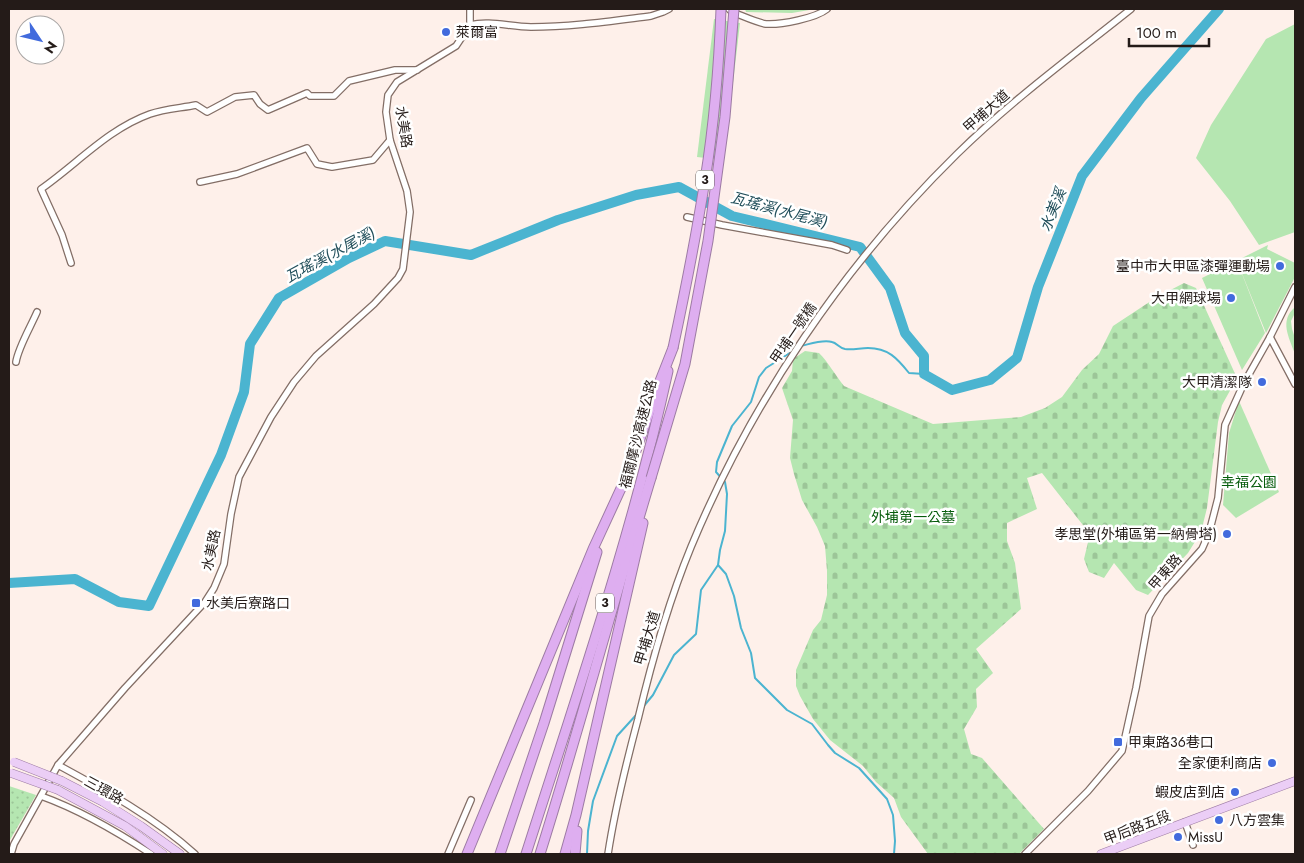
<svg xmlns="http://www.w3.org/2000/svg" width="1304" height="863" font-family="Jost,'Noto Sans TC',sans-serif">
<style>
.grass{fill:url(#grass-dots)}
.forest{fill:url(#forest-crowns)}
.cemetery{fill:url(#cemetery-stones)}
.park{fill:#b5e6b1}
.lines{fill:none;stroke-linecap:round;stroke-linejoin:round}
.stream{stroke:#4bb4d0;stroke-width:2}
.river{stroke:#4bb4d0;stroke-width:10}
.minor-casing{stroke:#836e66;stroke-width:8}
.major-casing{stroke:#9d7ba4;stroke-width:9}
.highway-casing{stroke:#9d7ba4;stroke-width:11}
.minor{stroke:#fff;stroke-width:5.5}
.major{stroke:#ebcef6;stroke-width:8}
.highway{stroke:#deaef0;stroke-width:9}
.major-bridge-casing{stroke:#9d7ba4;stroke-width:9;stroke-linecap:butt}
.highway-bridge-casing{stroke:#9d7ba4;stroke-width:11;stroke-linecap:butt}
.major-bridge{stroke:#ebcef6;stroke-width:8}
.highway-bridge{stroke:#deaef0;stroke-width:9}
.poi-dot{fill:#426bdd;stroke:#fff;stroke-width:2}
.labels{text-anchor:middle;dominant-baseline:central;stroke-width:5;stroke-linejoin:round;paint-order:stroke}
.shield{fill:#fff;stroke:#665f5d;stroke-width:1}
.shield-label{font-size:12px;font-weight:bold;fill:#241b18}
.poi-label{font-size:14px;fill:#241b18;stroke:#fff;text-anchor:end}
.street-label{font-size:14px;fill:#241b18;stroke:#fff}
.park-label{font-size:14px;fill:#075c0c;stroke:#fff}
.water-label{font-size:15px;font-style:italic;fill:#224f5b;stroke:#fff}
</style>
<defs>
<pattern id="grass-dots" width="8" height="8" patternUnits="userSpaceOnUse" patternTransform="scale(1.25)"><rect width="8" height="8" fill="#b5e6b1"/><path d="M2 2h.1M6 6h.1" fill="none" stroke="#9cc598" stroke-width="1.8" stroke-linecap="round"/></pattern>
<pattern id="forest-crowns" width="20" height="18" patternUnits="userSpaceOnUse" patternTransform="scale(1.25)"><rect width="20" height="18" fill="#b5e6b1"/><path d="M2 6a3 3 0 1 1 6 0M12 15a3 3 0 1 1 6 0" fill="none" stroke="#9cc598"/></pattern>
<pattern id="cemetery-stones" width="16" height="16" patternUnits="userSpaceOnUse" patternTransform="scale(1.25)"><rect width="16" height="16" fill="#b5e6b1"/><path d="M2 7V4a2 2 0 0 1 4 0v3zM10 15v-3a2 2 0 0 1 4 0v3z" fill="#9cc598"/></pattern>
</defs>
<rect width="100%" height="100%" fill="#fef0ea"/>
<polygon class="grass" points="9,786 36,795 10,840 9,839"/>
<polygon class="forest" points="745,9 815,9 792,13 746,12"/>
<path class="cemetery" d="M1184 283 1196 288 1237 378 1222 405 1218 422 1207 508 1201 532 1188 553 1148 595 1136 590 1114 563 1104 578 1089 572 1084 559 1090 534 1042 473 1027 478 1037 509 1007 523V541L1015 563 1021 609 976 649 993 673 976 689 977 707 964 729 971 754 982 758 1044 829 1019 854H928L901 817 894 798 876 782 863 766 830 740 813 719 800 696 796 686V670L813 630 821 620 827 595V571L825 546 817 527 802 500 794 474 790 458 793 420 782 388 792 371 793 359 805 351 819 353C829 363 835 375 844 386L933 424 1021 417 1045 408 1062 397 1082 370 1099 354 1113 326 1157 297Z"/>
<g class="park">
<polygon points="714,19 740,23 724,160 697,157"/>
<polygon points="1295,24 1295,232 1259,245 1230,201 1196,158 1211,125 1266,39"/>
<polygon points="1268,245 1267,249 1295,263 1295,277 1266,333 1237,261 1265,333 1242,370 1202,278"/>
<path d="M1295 307V313L1291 321 1292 329 1295 338V354C1289 337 1279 321 1295 307Z"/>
<polygon points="1239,401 1279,492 1236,518 1223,505 1229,433"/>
</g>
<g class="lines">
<g class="stream">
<path d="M801 346C810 344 823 339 832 342 837 343 839 348 845 349 853 350 860 348 868 348 888 348 897 358 909 373L924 374"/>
<polyline points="718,565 726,574 734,596 741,628 751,653 755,678 787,710 812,724 828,745 835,753 859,768 887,799 893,815 895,841 894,854"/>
<polyline points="643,707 653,695 674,655 696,634 701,590 718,565 720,550 725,531 727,494 725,482 716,472 717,462 732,426 751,402 759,377 766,368 793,351"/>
<polyline points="587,854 588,831 593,801 617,736 637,714"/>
</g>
<polyline class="river" points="9,583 75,579 119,602 149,606 221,455 244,392 250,344 279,298 349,258 385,241 471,255 558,220 636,195 679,187 732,216 860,247 890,288 905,333 924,356 924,374 952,390 990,380 1017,358 1038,287 1082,176 1141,98 1219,9"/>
<defs>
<g id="minor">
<polyline points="470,9 470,25"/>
<path d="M729 9 732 12C743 16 755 22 766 24 781 25 816 18 827 9"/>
<polyline points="200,182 237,174 307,148 317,164 332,167 373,160 390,140"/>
<polyline points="687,217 722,225 832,245 847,250"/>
<path d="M71 263 62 235 41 189C77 164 108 129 150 114 164 109 181 108 196 105L207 112 235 97 254 95 260 104 268 110 307 93 310 96H334L349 81 395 70H417"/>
<polyline points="1270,337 1295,384"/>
<path d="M16 362C18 348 31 326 37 312"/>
<path d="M58 765C106 791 154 817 195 854"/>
<path d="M41 796C80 810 116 831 151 854"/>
<polyline points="1185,822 1193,845"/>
<path d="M11 854 14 844 58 765 125 688 205 602 214 588 224 564 231 514 239 477 271 417 294 382 316 356 374 304 398 278 403 269 410 212 407 191 390 140 386 112 388 95 397 82 456 46 470 25C490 20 510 27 531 27 571 27 611 21 651 16L663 12 669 9"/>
<polyline points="448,854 471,800"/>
<path d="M608 854C615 808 626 764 638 719 652 660 668 603 691 547 752 400 844 265 957 154 1011 101 1072 56 1131 9"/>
<polyline points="1025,854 1088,791 1122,751 1136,688 1149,616 1162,594 1202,549 1209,533 1218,498 1225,425 1244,383 1270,337 1295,287"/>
</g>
<g id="major">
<polyline points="62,781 103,802 141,826 180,854"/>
<polyline points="58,790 125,826 163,854"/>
<polyline points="1101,854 1295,781"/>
</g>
<g id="highway">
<polyline points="467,854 593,549 629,471 660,381 673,348"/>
<polyline points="500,854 544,723 597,552"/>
<path d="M526 854C577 694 632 535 668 371"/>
<path d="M540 854C579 730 613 603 651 478"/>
<polyline points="565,854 576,815 643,523"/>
<polyline points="575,854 577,831"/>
</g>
</defs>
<use href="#minor" class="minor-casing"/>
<use href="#major" class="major-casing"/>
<use href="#highway" class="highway-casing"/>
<use href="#minor" class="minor"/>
<use href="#major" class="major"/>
<use href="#highway" class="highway"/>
<defs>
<g id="major-bridge">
<polyline points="14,762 62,781"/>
<polyline points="11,773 58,790"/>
</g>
<g id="highway-bridge">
<path d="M673 348C685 292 696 236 705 180 714 124 719 65 721 9"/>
<polyline points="651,478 685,364 708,241 725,117 734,9"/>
</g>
</defs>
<use href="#major-bridge" class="major-bridge-casing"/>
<use href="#highway-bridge" class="highway-bridge-casing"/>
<use href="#major-bridge" class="major-bridge"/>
<use href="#highway-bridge" class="highway-bridge"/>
</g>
<g class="poi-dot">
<circle cx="446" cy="32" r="5"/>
<circle cx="1280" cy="266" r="5"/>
<circle cx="1231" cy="298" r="5"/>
<circle cx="1262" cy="382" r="5"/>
<circle cx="1227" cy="534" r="5"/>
<rect x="191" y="598" width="10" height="10" rx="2.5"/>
<rect x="1113" y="737" width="10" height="10" rx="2.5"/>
<circle cx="1272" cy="763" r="5"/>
<circle cx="1235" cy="792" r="5"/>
<circle cx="1219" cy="820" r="5"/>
<circle cx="1178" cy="837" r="5"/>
</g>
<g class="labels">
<g class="shield">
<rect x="696" y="170.5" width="18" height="19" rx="4"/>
<rect x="596" y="593.5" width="18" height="19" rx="4"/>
</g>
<g class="shield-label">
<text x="705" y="180">3</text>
<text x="605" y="603">3</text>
</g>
<g class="poi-label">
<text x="456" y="32" text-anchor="start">萊爾富</text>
<text x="1270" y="266">臺中市大甲區漆彈運動場</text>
<text x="1221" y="298">大甲網球場</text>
<text x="1252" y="382">大甲清潔隊</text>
<text x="1217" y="534">孝思堂(外埔區第一納骨塔)</text>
<text x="206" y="603" text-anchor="start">水美后寮路口</text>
<text x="1128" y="742" text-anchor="start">甲東路36巷口</text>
<text x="1262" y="763">全家便利商店</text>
<text x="1225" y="792">蝦皮店到店</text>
<text x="1229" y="820" text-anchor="start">八方雲集</text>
<text x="1188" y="837" text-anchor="start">MissU</text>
</g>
<g class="street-label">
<text transform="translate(986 111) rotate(-41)">甲埔大道</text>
<text transform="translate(404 127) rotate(81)">水美路</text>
<text transform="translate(793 333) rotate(-56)">甲埔一號橋</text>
<text transform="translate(638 434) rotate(-76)">福爾摩沙高速公路</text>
<text transform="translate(211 550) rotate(-78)">水美路</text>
<text transform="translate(1165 572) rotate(-49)">甲東路</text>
<text transform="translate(647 638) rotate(-73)">甲埔大道</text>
<text transform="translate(104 790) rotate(29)">三環路</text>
<text transform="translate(1137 827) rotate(-21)">甲后路五段</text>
</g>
<g class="park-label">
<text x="1249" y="482">幸福公園</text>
<text x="913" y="517">外埔第一公墓</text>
</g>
<g class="water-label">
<text transform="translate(779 210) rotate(15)">瓦瑤溪(水尾溪)</text>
<text transform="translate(1053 210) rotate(-68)">水美溪</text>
<text transform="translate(330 255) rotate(-28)">瓦瑤溪(水尾溪)</text>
</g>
</g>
<rect width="1304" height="863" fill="none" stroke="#241b18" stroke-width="20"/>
<g transform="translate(40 40) rotate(125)"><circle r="24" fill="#ffffff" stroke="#a7a4a3"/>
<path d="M0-4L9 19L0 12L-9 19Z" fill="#426bdd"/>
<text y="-8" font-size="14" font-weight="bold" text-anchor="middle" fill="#241b18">N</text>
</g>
<path d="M1129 38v8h80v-8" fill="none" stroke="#241b18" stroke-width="2.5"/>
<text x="1136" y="38" font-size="15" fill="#241b18" stroke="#ffffff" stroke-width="4" paint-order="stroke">100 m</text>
</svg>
